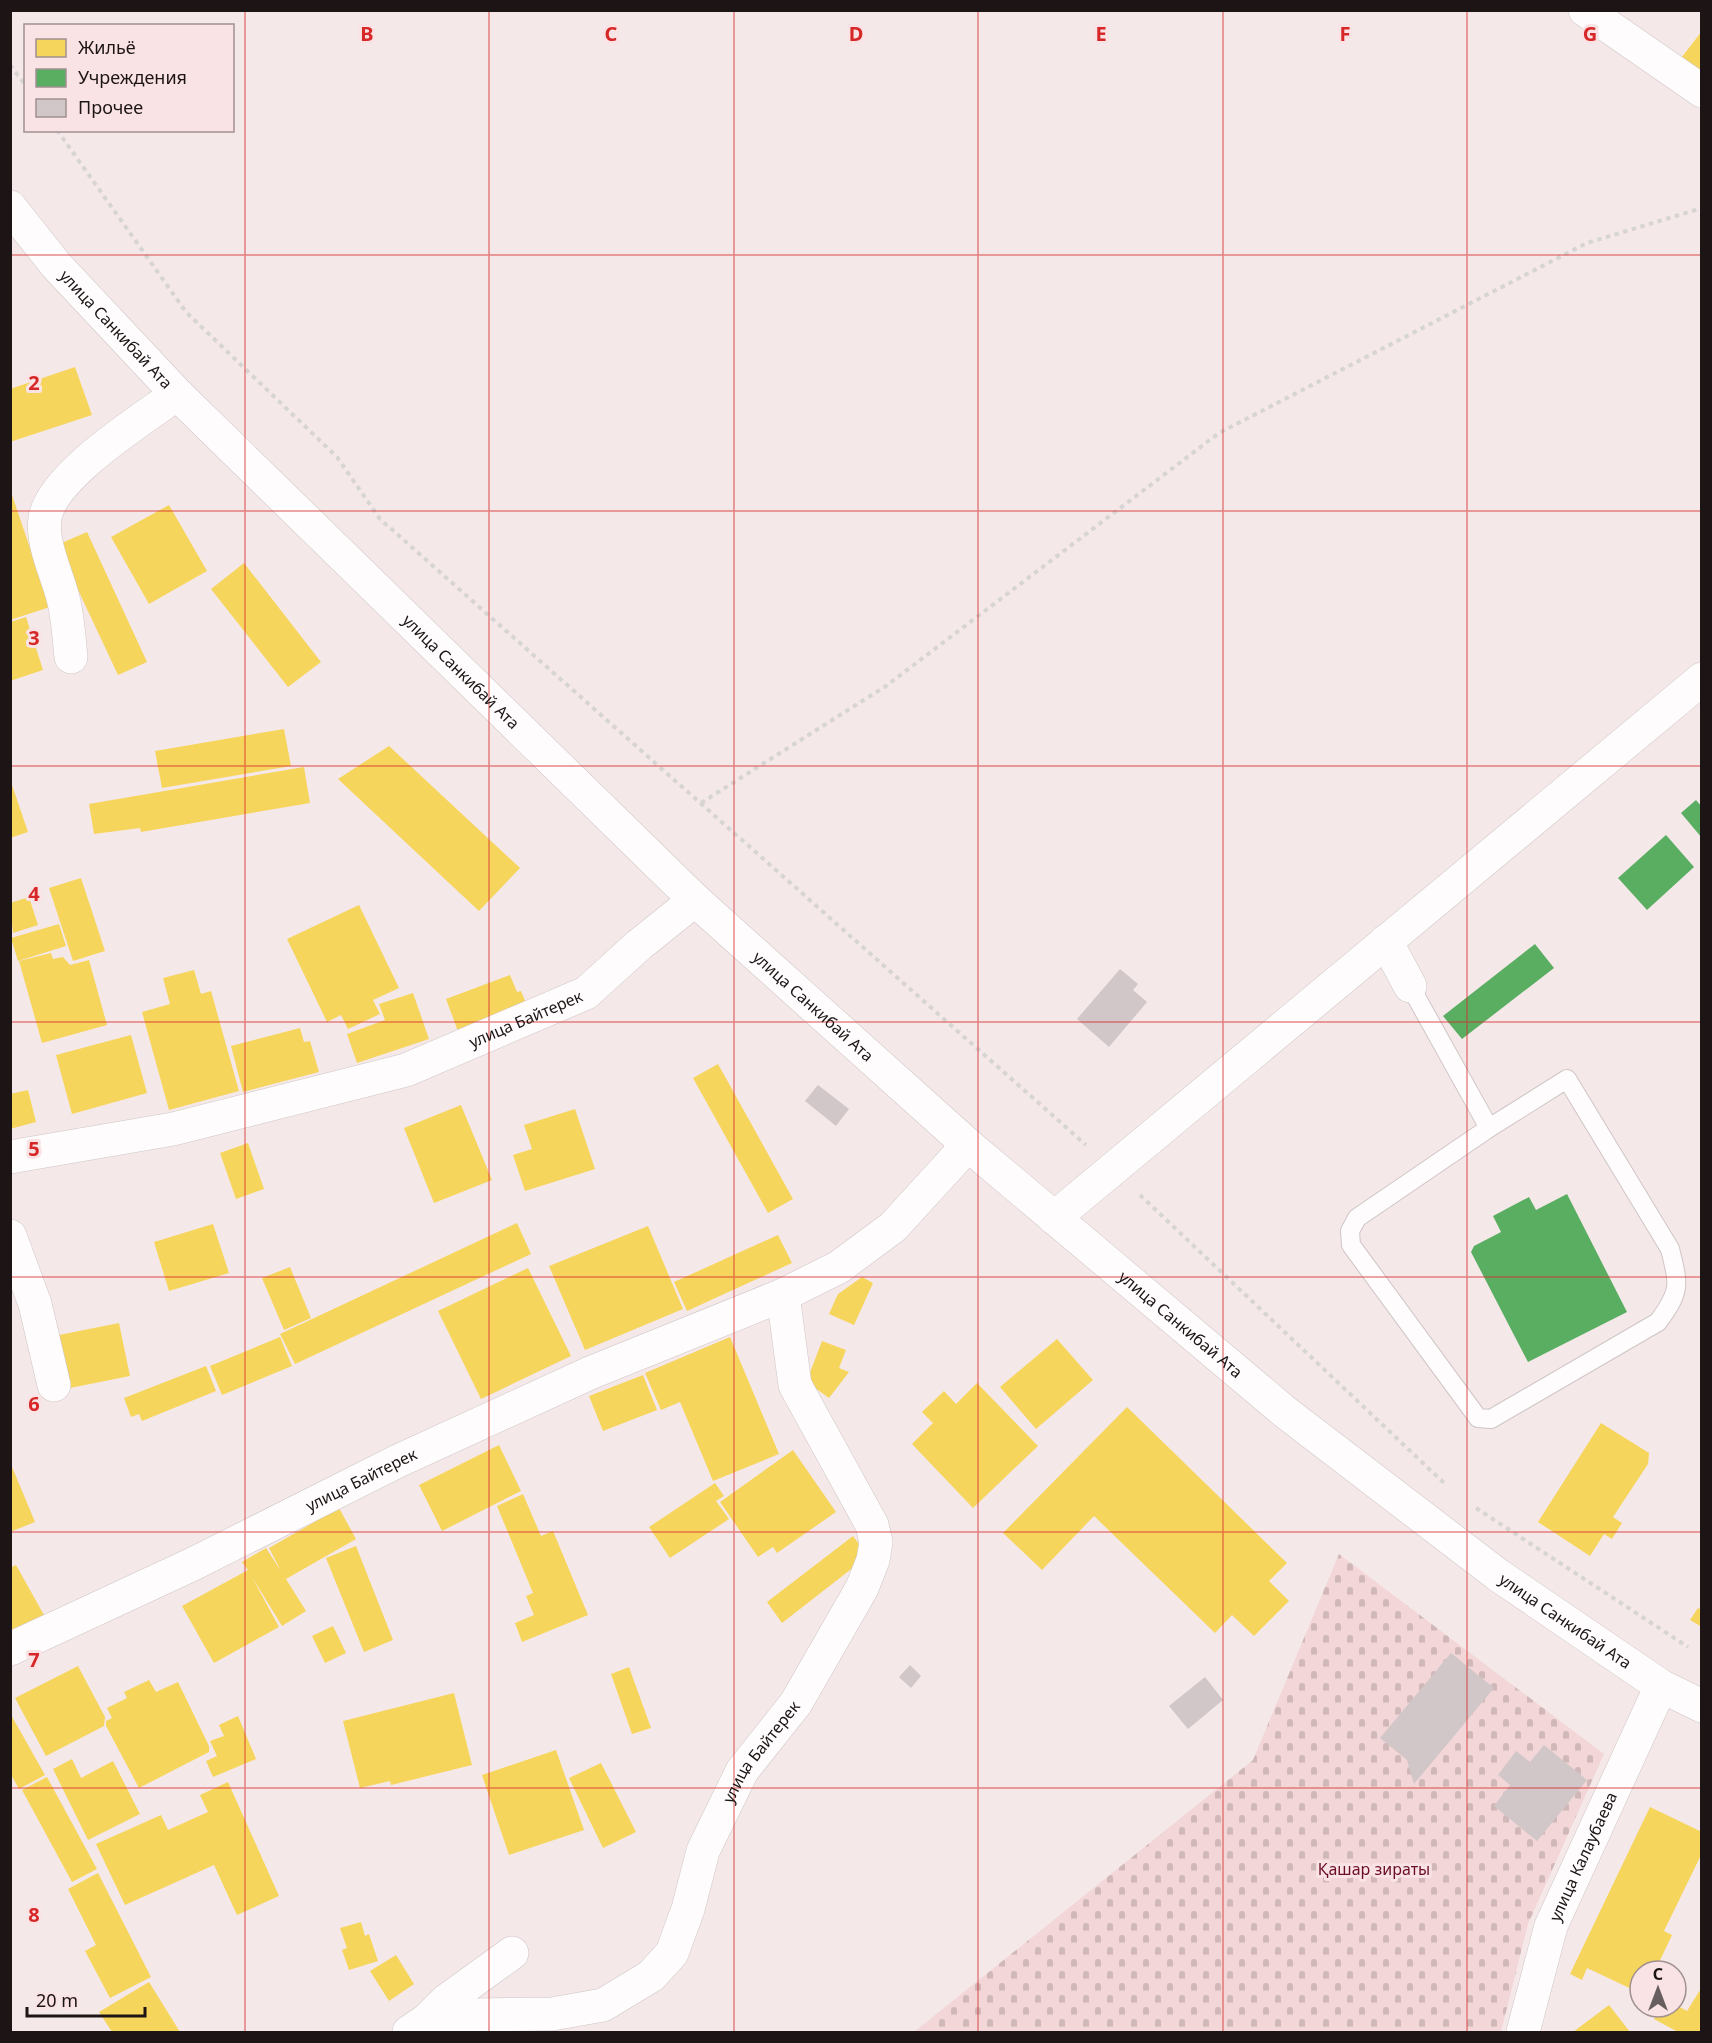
<svg xmlns="http://www.w3.org/2000/svg" width="1712" height="2043" font-family="'Noto Sans',sans-serif">
<style>
.cemetery{fill:url(#cemetery-stones)}
.homes{fill:#f6d55c}
.public{fill:#5aae61}
.building{fill:#d1c7c8}
.lines{fill:none;stroke-linecap:round;stroke-linejoin:round}
.lane-casing{stroke:#cfc5c6;stroke-width:20}
.street-casing{stroke:#cfc5c6;stroke-width:34}
.path{stroke:#d7d4d4;stroke-width:4;stroke-dasharray:4.5 4.5;stroke-linecap:butt}
.lane{stroke:#fefcfc;stroke-width:18}
.street{stroke:#fefcfc;stroke-width:33}
.grid{fill:none;stroke:#d62828;stroke-width:1.5;stroke-opacity:0.55}
.labels{text-anchor:middle;dominant-baseline:central;stroke-width:6;stroke-linejoin:round;paint-order:stroke}
.street-label{font-size:16px;fill:#1c1415;stroke:#fae3e4}
.park-label{font-size:16px;fill:#6b0d27;stroke:#fae3e4}
.grid-label{font-size:20px;text-anchor:middle;font-weight:bold;fill:#d62828;stroke:#fae3e4;stroke-width:6;stroke-linejoin:round;paint-order:stroke}
</style>
<defs>
<pattern id="cemetery-stones" width="16" height="16" patternUnits="userSpaceOnUse" patternTransform="scale(1.5)"><rect width="16" height="16" fill="#f3d6d8"/><path d="M2 7V4a2 2 0 0 1 4 0v3zM10 15v-3a2 2 0 0 1 4 0v3z" fill="#d0b7b8"/></pattern>
</defs>
<rect width="100%" height="100%" fill="#f5e8e9"/>
<polygon class="cemetery" points="1339,1554 1604,1754 1528,1924 1501,2032 914,2032 1253,1760"/>
<g class="homes">
<polygon points="1702,31 1702,80 1678,62"/>
<polygon points="75,367 92,415 10,442 10,389"/>
<polygon points="10,489 50,607 10,620"/>
<polygon points="169,505 207,571 149,604 111,537"/>
<polygon points="87,532 147,662 118,675 57,545"/>
<polygon points="244,563 321,662 288,687 211,589"/>
<polygon points="26,617 43,670 10,681 10,622"/>
<polygon points="284,729 291,766 162,788 155,751"/>
<polygon points="389,746 520,868 479,911 338,779"/>
<polygon points="304,767 310,803 141,832 140,828 94,834 89,804"/>
<polygon points="10,779 28,832 10,838"/>
<polygon points="81,878 105,951 73,961 49,888"/>
<polygon points="29,897 38,925 13,933 10,903"/>
<polygon points="359,905 399,988 373,1000 380,1014 348,1029 341,1015 327,1022 287,939"/>
<polygon points="59,924 66,946 18,961 11,938"/>
<polygon points="51,953 53,959 63,957 70,965 89,960 107,1025 42,1043 19,961"/>
<polygon points="194,970 201,994 211,991 239,1091 169,1110 142,1012 170,1004 163,978"/>
<polygon points="510,975 517,992 521,991 528,1008 459,1034 446,999"/>
<polygon points="413,993 429,1039 357,1063 347,1034 385,1020 379,1004"/>
<polygon points="300,1028 304,1042 310,1041 319,1072 243,1092 231,1046"/>
<polygon points="131,1035 147,1093 72,1114 56,1055"/>
<polygon points="718,1064 793,1199 768,1213 693,1078"/>
<polygon points="28,1090 36,1122 10,1129 10,1094"/>
<polygon points="461,1105 492,1180 434,1203 404,1128"/>
<polygon points="575,1109 595,1169 525,1191 513,1155 532,1149 524,1125"/>
<polygon points="248,1143 264,1189 236,1199 220,1153"/>
<polygon points="517,1223 531,1254 295,1364 280,1334"/>
<polygon points="213,1224 229,1273 169,1291 154,1242"/>
<polygon points="648,1226 683,1309 585,1350 549,1266"/>
<polygon points="778,1235 792,1263 687,1311 674,1282"/>
<polygon points="290,1267 311,1318 284,1330 262,1278"/>
<polygon points="528,1268 571,1356 481,1399 438,1311"/>
<polygon points="862,1277 873,1283 854,1325 829,1314 838,1294"/>
<polygon points="119,1323 130,1376 65,1389 54,1336"/>
<polygon points="280,1337 292,1366 222,1395 210,1366"/>
<polygon points="730,1337 779,1454 713,1481 680,1402 661,1410 645,1373"/>
<polygon points="1057,1339 1093,1380 1036,1429 1000,1387"/>
<polygon points="822,1341 846,1350 839,1368 849,1372 829,1398 811,1385 809,1375"/>
<polygon points="206,1366 216,1391 142,1421 139,1414 131,1417 124,1398"/>
<polygon points="643,1375 657,1410 603,1431 589,1396"/>
<polygon points="977,1383 1038,1446 973,1508 912,1444 933,1423 922,1412 944,1391 956,1404"/>
<polygon points="1127,1407 1287,1563 1269,1581 1289,1601 1254,1636 1232,1615 1215,1633 1094,1516 1042,1570 1003,1533"/>
<polygon points="1601,1423 1649,1453 1648,1464 1613,1517 1622,1523 1612,1539 1604,1534 1590,1556 1538,1522"/>
<polygon points="499,1445 521,1491 442,1531 419,1485"/>
<polygon points="793,1450 836,1512 777,1553 773,1547 758,1557 720,1502"/>
<polygon points="10,1462 35,1522 10,1532"/>
<polygon points="715,1483 724,1496 716,1501 729,1519 670,1558 649,1527"/>
<polygon points="523,1494 541,1536 553,1531 588,1615 522,1642 515,1623 534,1615 526,1596 533,1593 497,1506"/>
<polygon points="339,1508 356,1539 286,1579 306,1611 282,1626 252,1577 279,1627 214,1663 182,1606 248,1570 242,1562 266,1548 281,1571 269,1548"/>
<polygon points="853,1536 868,1556 782,1623 767,1602"/>
<polygon points="356,1546 393,1640 364,1652 326,1558"/>
<polygon points="16,1565 44,1615 10,1633 10,1568"/>
<polygon points="1698,1608 1702,1610 1702,1627 1690,1620"/>
<polygon points="333,1626 346,1653 325,1663 312,1636"/>
<polygon points="78,1666 105,1717 104,1726 46,1756 15,1698"/>
<polygon points="629,1667 651,1728 632,1734 611,1674"/>
<polygon points="149,1680 156,1692 178,1682 209,1746 209,1752 139,1788 106,1726 106,1721 112,1718 107,1708 127,1698 124,1692"/>
<polygon points="454,1693 472,1765 391,1785 390,1781 360,1788 343,1721"/>
<polygon points="10,1713 45,1775 19,1789 10,1773"/>
<polygon points="238,1716 256,1759 213,1777 206,1761 217,1756 210,1741 224,1736 219,1725"/>
<polygon points="556,1750 584,1830 509,1855 482,1775"/>
<polygon points="72,1759 81,1778 113,1761 140,1814 88,1840 53,1769"/>
<polygon points="601,1763 636,1832 603,1848 569,1778"/>
<polygon points="47,1777 97,1869 72,1882 22,1790"/>
<polygon points="228,1782 279,1896 237,1915 214,1865 125,1905 96,1844 161,1815 168,1830 208,1812 200,1795"/>
<polygon points="1650,1807 1702,1832 1702,1853 1664,1931 1672,1935 1655,1971 1640,1971 1640,1993 1587,1968 1582,1980 1570,1974"/>
<polygon points="98,1873 151,1977 110,1998 85,1951 96,1945 68,1889"/>
<polygon points="361,1922 365,1936 369,1934 378,1961 349,1970 342,1950 347,1948 340,1928"/>
<polygon points="396,1955 414,1984 389,2001 370,1971"/>
<polygon points="149,1982 180,2032 112,2032 99,2012"/>
<polygon points="1702,1987 1702,2032 1678,2032 1654,2019 1661,2007 1676,2007 1676,2005 1687,2011"/>
<polygon points="1609,2005 1630,2032 1573,2032"/>
</g>
<g class="public">
<polygon points="1696,800 1702,807 1702,838 1681,813"/>
<polygon points="1666,835 1694,867 1647,910 1618,878"/>
<polygon points="1535,944 1554,968 1462,1039 1443,1016"/>
<polygon points="1567,1194 1627,1312 1528,1362 1471,1252 1474,1246 1501,1232 1493,1216 1529,1197 1536,1210"/>
</g>
<g class="building">
<polygon points="1120,969 1138,984 1133,990 1147,1002 1109,1047 1077,1019"/>
<polygon points="818,1085 849,1109 836,1126 805,1101"/>
<polygon points="1451,1653 1494,1688 1414,1784 1407,1760 1380,1738"/>
<polygon points="910,1665 921,1676 911,1688 899,1677"/>
<polygon points="1205,1677 1223,1700 1188,1729 1169,1706"/>
<polygon points="1544,1745 1587,1780 1537,1841 1494,1806 1510,1785 1498,1775 1516,1751 1530,1762"/>
</g>
<g class="lines">
<defs>
<g id="lane">
<polyline points="1410,986 1489,1128"/>
<path d="M1567 1079 1670 1249C1679 1285 1681 1291 1658 1322L1491 1419 1478 1418 1351 1245 1350 1231 1357 1218 1489 1128Z"/>
</g>
<g id="street">
<polyline points="1585,10 1702,91"/>
<path id="s1" d="M10 207 56 265 177 394 695 900 968 1145 1285 1412 1498 1575 1661 1686 1702 1706"/>
<path d="M71 657C69 638 68 617 63 598 57 574 41 543 45 518 52 475 143 419 177 394"/>
<polyline points="1386,941 1410,986"/>
<path id="s2" d="M10 1157 173 1129 406 1070 586 993 639 945 695 900"/>
<polyline points="1054,1218 1702,679"/>
<polyline points="10,1236 35,1304 54,1385"/>
<path id="s3" d="M10 1649 193 1564 398 1461 590 1373 783 1295 839 1267 893 1227 968 1145"/>
<polyline points="427,2020 447,2000 512,1953"/>
<path id="s4" d="M409 2032 427 2020 467 2015 552 2014 603 2005 651 1976 672 1953 688 1909 703 1851 742 1771 796 1703 862 1588 873 1560 876 1542 872 1525 795 1385 783 1295"/>
<path id="s5" d="M1523 2032 1551 1926 1661 1686"/>
</g>
</defs>
<use href="#lane" class="lane-casing"/>
<use href="#street" class="street-casing"/>
<g class="path">
<polyline points="10,65 26,86"/>
<polyline points="57,130 186,312 337,457 380,519 1086,1145"/>
<polyline points="701,803 886,686 1219,433 1587,243 1702,208"/>
<polyline points="1140,1195 1444,1483"/>
<polyline points="1476,1508 1688,1647"/>
</g>
<use href="#lane" class="lane"/>
<use href="#street" class="street"/>
</g>
<path class="grid" d="M245 10V2032M489 10V2032M734 10V2032M978 10V2032M1223 10V2032M1467 10V2032M10 255H1702M10 511H1702M10 766H1702M10 1022H1702M10 1277H1702M10 1532H1702M10 1788H1702"/>
<g class="labels">
<g class="street-label">
<text stroke="none"><textPath href="#s1" startOffset="162">улица Санкибай Ата</textPath></text>
<text stroke="none"><textPath href="#s1" startOffset="648">улица Санкибай Ата</textPath></text>
<text stroke="none"><textPath href="#s1" startOffset="1134">улица Санкибай Ата</textPath></text>
<text stroke="none"><textPath href="#s2" startOffset="536">улица Байтерек</textPath></text>
<text stroke="none"><textPath href="#s1" startOffset="1620">улица Санкибай Ата</textPath></text>
<text stroke="none"><textPath href="#s3" startOffset="390">улица Байтерек</textPath></text>
<text stroke="none"><textPath href="#s1" startOffset="2106">улица Санкибай Ата</textPath></text>
<text stroke="none"><textPath href="#s4" startOffset="508">улица Байтерек</textPath></text>
<text stroke="none"><textPath href="#s5" startOffset="186">улица Калаубаева</textPath></text>
</g>
<g class="park-label">
<text x="1374" y="1869">Қашар зираты</text>
</g>
</g>
<g class="grid-label">
<text x="367" y="41">B</text>
<text x="611" y="41">C</text>
<text x="856" y="41">D</text>
<text x="1101" y="41">E</text>
<text x="1345" y="41">F</text>
<text x="1590" y="41">G</text>
<text x="34" y="390">2</text>
<text x="34" y="645">3</text>
<text x="34" y="901">4</text>
<text x="34" y="1156">5</text>
<text x="34" y="1411">6</text>
<text x="34" y="1667">7</text>
<text x="34" y="1922">8</text>
</g>
<rect width="1712" height="2043" fill="none" stroke="#1c1415" stroke-width="24"/>
<rect x="24" y="24" width="210" height="108" fill="#fae3e4" stroke="#a19091" stroke-width="1.5"/>
<rect x="36" y="39" width="30" height="18" fill="#f6d55c" stroke="#a19091" stroke-width="1.5"/>
<text x="78" y="54" font-size="18" fill="#1c1415">Жильё</text>
<rect x="36" y="69" width="30" height="18" fill="#5aae61" stroke="#a19091" stroke-width="1.5"/>
<text x="78" y="84" font-size="18" fill="#1c1415">Учреждения</text>
<rect x="36" y="99" width="30" height="18" fill="#d1c7c8" stroke="#a19091" stroke-width="1.5"/>
<text x="78" y="114" font-size="18" fill="#1c1415">Прочее</text>
<g transform="translate(1658 1989)"><circle r="28" fill="#fae3e4" stroke="#a19091" stroke-width="1.5"/>
<path d="M0-4.5L10 22L0 15L-10 22Z" fill="#685e5f"/>
<text y="-9" font-size="16" font-weight="bold" text-anchor="middle" fill="#1c1415">С</text>
</g>
<path d="M27 2007v9h118v-9" fill="none" stroke="#1c1415" stroke-width="3"/>
<text x="36" y="2007" font-size="18" fill="#1c1415" stroke="#fae3e4" stroke-width="4.5" paint-order="stroke">20 m</text>
</svg>
